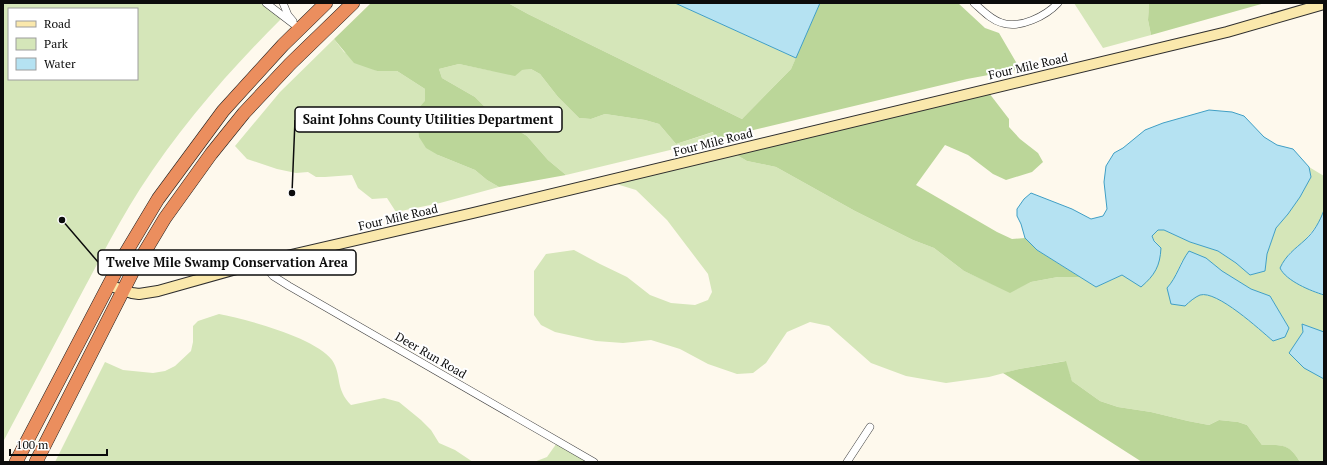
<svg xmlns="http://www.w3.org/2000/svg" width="1327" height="465" font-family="'PT Serif',serif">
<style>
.green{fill:#d5e6b9;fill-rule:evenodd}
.forest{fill:#bbd699}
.water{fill:#b5e2f2;stroke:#409fc5}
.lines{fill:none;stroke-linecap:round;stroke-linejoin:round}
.street-casing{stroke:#3f3f3f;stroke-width:8}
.secondary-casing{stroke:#2e2e2e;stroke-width:12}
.highway-casing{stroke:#1d1d1d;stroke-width:14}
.street{stroke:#fff;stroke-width:7}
.secondary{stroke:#fae8ac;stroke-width:10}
.highway{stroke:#eb8e5e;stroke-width:13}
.labels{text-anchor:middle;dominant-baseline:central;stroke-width:4;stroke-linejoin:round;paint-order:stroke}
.street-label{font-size:12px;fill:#0c0c0c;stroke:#fff}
.leader{fill:none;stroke:#0c0c0c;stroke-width:1.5}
.callout-dot{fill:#0c0c0c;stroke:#fff;stroke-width:1.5}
.callout{fill:#fff;stroke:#0c0c0c;stroke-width:1.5}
.callout-label{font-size:13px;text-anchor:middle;font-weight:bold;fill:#0c0c0c}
</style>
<rect width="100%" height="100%" fill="#fef9ed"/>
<g class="green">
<path d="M3 3H263L281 19C229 71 180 127 140 189 117 225 98 263 78 300 53 347 28 395 3 442ZM9 9H137V79H9Z"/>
<polygon points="508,3 675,3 796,58 791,69 742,119 528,14"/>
<polygon points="1074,3 1149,3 1148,20 1151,35 1103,48"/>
<polygon points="334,39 344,52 377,71 397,71 425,89 425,101 438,155 475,170 487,180 499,187 440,203 396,212 387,198 372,199 358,188 352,175 325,177 316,177 308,172 296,173 277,169 247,159 235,146 280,92"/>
<polygon points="459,64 493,71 531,69 540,74 558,97 579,118 591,119 605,114 645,120 659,124 676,144 714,132 716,139 566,175 548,160 527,136 494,116 475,97 442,78 439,69"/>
<path d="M735 154 747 161 776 167 855 211 913 240 934 248 964 271 1010 292 1031 282 1058 277H1080L1096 287 1122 275 1161 248 1154 240 1152 236 1158 230H1164L1190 242 1218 251 1236 263 1250 275 1265 271 1267 254 1276 228 1288 214 1300 197 1311 177 1309 167 1324 176 1323 195 1324 210 1320 221 1306 239 1288 255 1310 290 1324 295V332L1302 324 1303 332 1289 353 1316 374 1324 379V462H1300C1289 443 1281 445 1262 445L1247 425 1238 422 1219 420 1209 425 1188 421 1151 412 1118 407 1100 401 1072 381 1065 361 1019 369 989 377 946 383 906 376 871 363 829 326 810 322 787 332 766 363 753 373 737 374 708 364 680 349 651 340 623 343 596 341 555 332 541 325 534 315V271L546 254 574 250 600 264 627 277 650 295 671 303 695 305 708 300 712 292 708 274 667 220 636 190 613 183ZM1206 258 1222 271 1251 289 1270 296 1289 328 1285 336 1273 341C1260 330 1217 290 1200 295 1194 297 1189 302 1185 306L1167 288 1173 281 1182 261Z"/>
<path d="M219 314C246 319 316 338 332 360 342 375 335 389 351 405L384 398 399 402 421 420 431 430 439 443 455 450 473 462H55L105 362 123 370 153 373 165 371 175 366 191 351 193 342V326L198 321Z"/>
<polygon points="559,440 596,462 534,462 547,457"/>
</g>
<g class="forest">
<polygon points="371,3 508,3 528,14 742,119 791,69 820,3 958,3 985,28 999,33 1020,69 967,79 716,139 713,132 676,144 659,124 645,120 605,114 591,119 579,118 558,97 540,74 531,69 522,70 515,76 459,64 439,69 442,78 475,97 494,116 527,136 548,160 566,175 499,187 487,180 475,170 438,155 426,148 419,137 417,110 425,101 425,89 397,71 377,71 354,63 334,39"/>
<polygon points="1149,3 1265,3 1151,35 1148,20"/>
<polygon points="989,93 1009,119 1009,127 1020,139 1038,153 1043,162 1032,172 1006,180 993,174 968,155 945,145 916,185 997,232 1012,239 1025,238 1037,250 1080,277 1058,277 1031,282 1010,293 964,271 934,248 913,240 855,211 776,167 747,161 735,154"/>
<path d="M1066 361 1072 381 1100 401 1118 407 1151 412 1188 421 1209 425 1219 420 1238 422 1247 425 1262 445C1282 445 1289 443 1300 462H1142L1003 373 1019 369Z"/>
</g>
<g class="water">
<polygon points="675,3 820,3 796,58"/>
<path d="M1209 110 1232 112 1244 116 1264 137 1277 145 1293 149 1309 167 1311 177 1300 197 1288 214 1276 228 1267 254 1265 271 1250 275 1236 263 1218 251 1190 242 1164 230H1158L1152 236 1154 241 1161 248C1160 266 1155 275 1141 287L1122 275 1096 287 1037 250 1025 238 1021 224 1017 216V209L1024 199 1031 193 1072 209 1091 219 1103 216 1107 209 1104 182 1106 166 1114 153 1123 148 1145 130 1163 123Z"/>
<path d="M1324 210V295C1311 291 1286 281 1280 268 1286 255 1295 249 1305 240 1314 232 1320 221 1324 210Z"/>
<path d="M1189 251 1206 258 1222 271 1251 289 1270 296 1289 328 1285 337 1273 341C1260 330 1217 290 1200 295 1195 297 1189 302 1185 306L1171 304 1167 288C1177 277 1180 263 1189 251Z"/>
<polygon points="1302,324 1324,332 1324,379 1304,368 1289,353 1303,332"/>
</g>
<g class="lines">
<defs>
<g id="street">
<polyline points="266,3 300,29"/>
<polyline points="283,3 288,15 293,21"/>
<path d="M974 3C982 10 991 20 1002 23 1020 29 1046 16 1058 3"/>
<polyline points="261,262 273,276 289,286 594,462"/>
<polyline points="847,462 870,427"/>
</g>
<polyline id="secondary" points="108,285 132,293 139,294 158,291 261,262 473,213 1227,32 1324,4"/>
<g id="highway">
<polyline points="16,462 125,254 158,199 223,111 283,45 326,3"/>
<polyline points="36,462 132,273 165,218 211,154 244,113 290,64 353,3"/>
</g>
</defs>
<use href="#street" class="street-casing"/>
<use href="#secondary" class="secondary-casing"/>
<use href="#highway" class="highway-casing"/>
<use href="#street" class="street"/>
<use href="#secondary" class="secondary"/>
<use href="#highway" class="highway"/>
</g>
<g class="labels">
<g class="street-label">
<text transform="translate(1028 66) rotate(-13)">Four Mile Road</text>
<text transform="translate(713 142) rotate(-14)">Four Mile Road</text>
<text transform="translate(398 217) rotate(-13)">Four Mile Road</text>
<text transform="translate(431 355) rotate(30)">Deer Run Road</text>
</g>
</g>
<path class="leader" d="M292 193L295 120M62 220L98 262"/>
<g class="callout-dot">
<circle cx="292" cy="193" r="4"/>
<circle cx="62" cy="220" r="4"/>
</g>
<g class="callout">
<rect x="295" y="107" width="267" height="25" rx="4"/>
<rect x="98" y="250" width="258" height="25" rx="4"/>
</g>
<g class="callout-label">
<text x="428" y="124">Saint Johns County Utilities Department</text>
<text x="227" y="267">Twelve Mile Swamp Conservation Area</text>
</g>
<rect width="1327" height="465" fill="none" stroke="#0c0c0c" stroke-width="8"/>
<rect x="8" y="8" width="130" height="72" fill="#ffffff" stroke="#9e9e9e"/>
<rect x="16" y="21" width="20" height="6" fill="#fae8ac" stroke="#9e9e9e"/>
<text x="44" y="28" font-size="12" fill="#0c0c0c">Road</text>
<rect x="16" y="38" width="20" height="12" fill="#d5e6b9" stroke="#9e9e9e"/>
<text x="44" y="48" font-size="12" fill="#0c0c0c">Park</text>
<rect x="16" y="58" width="20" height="12" fill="#b5e2f2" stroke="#9e9e9e"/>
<text x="44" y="68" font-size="12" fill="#0c0c0c">Water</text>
<path d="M10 449v6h97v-6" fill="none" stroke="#0c0c0c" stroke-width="2"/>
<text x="16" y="449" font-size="12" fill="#0c0c0c" stroke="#ffffff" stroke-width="3" paint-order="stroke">100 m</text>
</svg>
